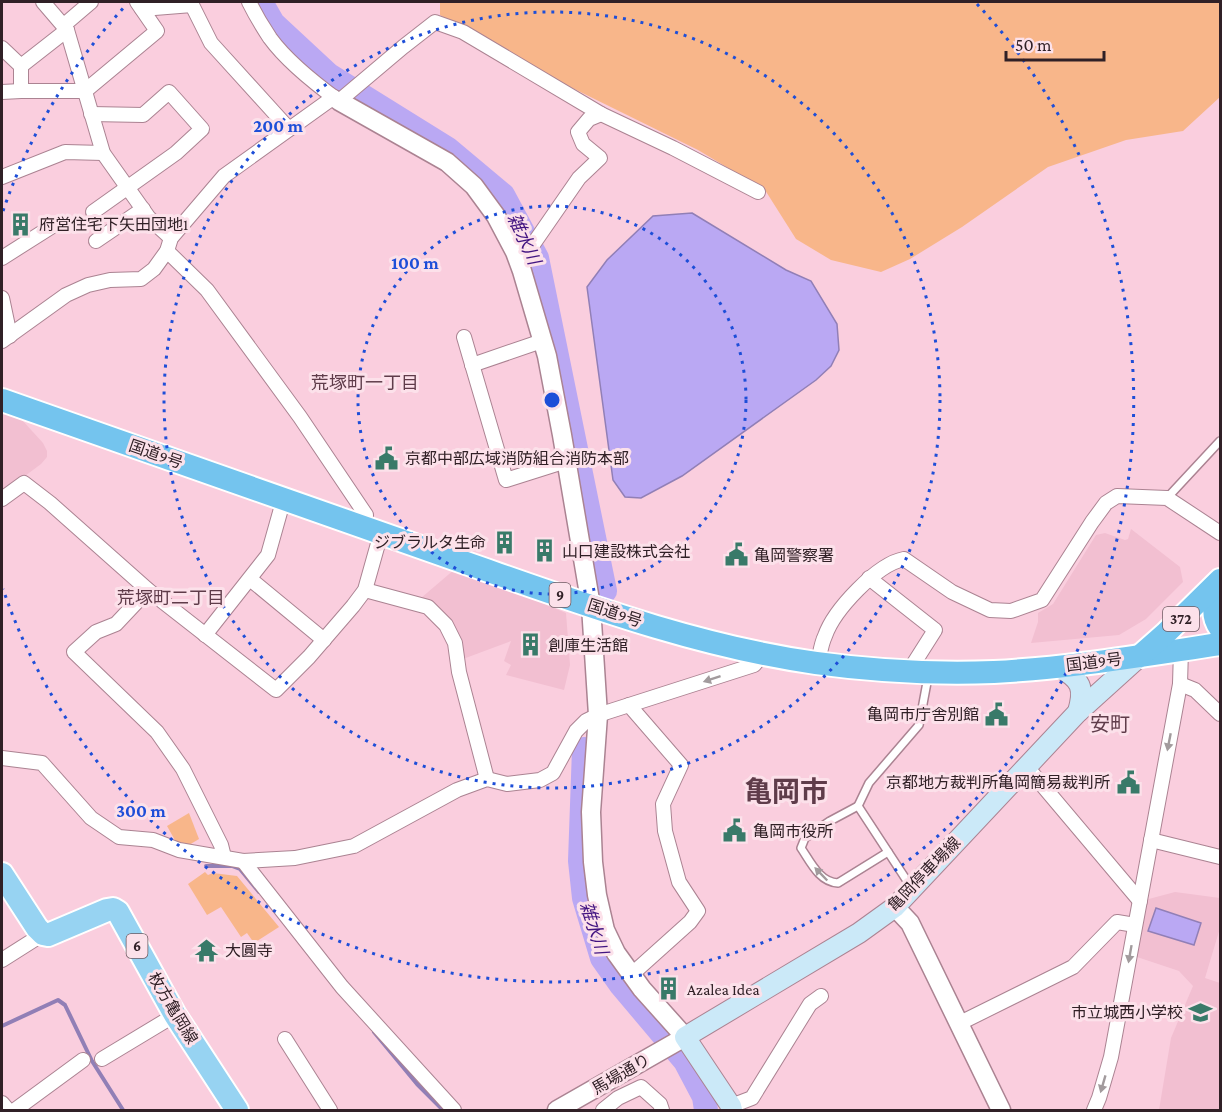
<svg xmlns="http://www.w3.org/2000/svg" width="1222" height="1112" font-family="'Crimson Pro','Noto Sans JP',serif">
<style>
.built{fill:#f2bfd1}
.green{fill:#f8b68a}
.water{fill:#baa8f3;stroke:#917fb6;stroke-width:1.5}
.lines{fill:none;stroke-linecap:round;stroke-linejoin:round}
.stream{stroke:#917fb6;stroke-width:4}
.river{stroke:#baa8f3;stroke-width:24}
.service-casing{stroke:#ab8392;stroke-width:10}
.minor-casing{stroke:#ab8392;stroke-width:16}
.tertiary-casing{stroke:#ab8392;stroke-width:21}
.secondary-casing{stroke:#ab8392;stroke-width:22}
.primary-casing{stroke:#fff;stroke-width:26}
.trunk-casing{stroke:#fff;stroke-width:26}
.service{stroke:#fff;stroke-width:7}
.minor{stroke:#fff;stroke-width:14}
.tertiary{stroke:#fff;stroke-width:18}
.secondary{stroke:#cbe9f8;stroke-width:20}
.primary{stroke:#97d3f2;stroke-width:22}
.trunk{stroke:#74c4ee;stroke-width:22}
.oneway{fill:#a29b9d}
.ring{fill:none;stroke:#1d4ed8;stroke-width:3;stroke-dasharray:3 6}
.labels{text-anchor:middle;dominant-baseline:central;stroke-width:6;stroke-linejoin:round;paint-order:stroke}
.shield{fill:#fce1ea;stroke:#6d5a61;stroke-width:1.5}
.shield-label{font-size:15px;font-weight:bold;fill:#302026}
.poi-label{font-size:16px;fill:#302026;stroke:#fce1ea;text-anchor:start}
.street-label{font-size:16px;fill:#302026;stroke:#fce1ea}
.water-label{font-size:18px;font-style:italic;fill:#421481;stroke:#fce1ea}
.neighbourhood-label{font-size:18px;fill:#5f3c4a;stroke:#fce1ea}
.quarter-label{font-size:20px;fill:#5f3c4a;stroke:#fce1ea}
.town-label{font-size:28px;font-weight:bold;fill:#5f3c4a;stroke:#fce1ea}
.centre{fill:#1d4ed8;stroke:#fce1ea;stroke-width:3}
.ring-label{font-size:18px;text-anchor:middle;font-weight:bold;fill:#1d4ed8;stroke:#fce1ea;stroke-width:6;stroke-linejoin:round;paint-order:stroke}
</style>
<rect width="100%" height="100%" fill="#facede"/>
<g class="built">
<polygon points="2,412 22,420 43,443 47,451 47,457 41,464 2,493"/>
<polygon points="1131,529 1180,567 1183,582 1146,619 1119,635 1031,643 1038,622 1038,613 1053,604 1096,535 1105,533 1125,540 1128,539"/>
<polygon points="455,569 513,591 566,613 570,665 564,690 506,675 511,665 504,661 511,641 463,659 445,618 421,598"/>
<polygon points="1175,892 1220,898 1220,928 1205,978 1220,983 1220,1110 1159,1110 1171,1038 1193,986 1179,971 1134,956 1145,900"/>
</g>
<g class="green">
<polygon points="440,2 1220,2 1220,97 1183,131 1126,140 1048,167 962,227 910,259 881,272 831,260 796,239 765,190 698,150 552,78 440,15"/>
<polygon points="189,813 199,839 189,845 176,842 167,826"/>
<polygon points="205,872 208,875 213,873 237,876 279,927 254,943 247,933 241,937 221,907 207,915 188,884"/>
</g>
<g class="water">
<polygon points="692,213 786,270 811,281 837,324 839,350 831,366 816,380 682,476 641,498 625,497 613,480 587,287 607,260 653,216"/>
<polygon points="1156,908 1201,923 1194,945 1148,931"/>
</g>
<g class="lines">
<g class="stream">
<polyline points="206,866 232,866 240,869 259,892"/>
<polyline points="2,1026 58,1000 65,1005 92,1061 123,1110"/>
<polyline points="374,1032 417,1084 443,1110"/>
</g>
<g class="river">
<polyline points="261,2 273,23 329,75 448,149 503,195 537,258 605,591"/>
<polyline points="584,749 580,861 584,898 602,958 621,985 685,1061 704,1097 706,1110"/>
</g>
<defs>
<g id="service">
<polyline points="1167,498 1220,441"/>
<polyline points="858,806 911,887"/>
<path d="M888 852 838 883C819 882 810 861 801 848L805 838 830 821 858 806 869 783 919 725 928 677"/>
</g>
<g id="minor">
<polyline points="43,2 67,30 103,153 149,218 171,238"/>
<path d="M249 2C255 14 262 26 270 38 286 60 317 85 339 101L403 47 435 22 463 32 601 114 673 148 758 192"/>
<polyline points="142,9 192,5 211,43 289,129"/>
<polyline points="64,25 91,2"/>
<polyline points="2,48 21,66 21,91 85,91 157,31 137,2"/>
<polyline points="21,66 67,30"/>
<polyline points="2,92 21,91"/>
<polyline points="91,114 143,115 169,92 202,129 176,153 93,212"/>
<polyline points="2,177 65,152 103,153"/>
<polyline points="96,241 143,209"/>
<polyline points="167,251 207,290 300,417 366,515 365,527"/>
<polyline points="515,252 534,243 579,178 600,158 583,144 578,132 589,119 601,114"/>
<polyline points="2,258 54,225"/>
<polyline points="2,298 10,336"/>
<polyline points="464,337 506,480 566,461"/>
<polyline points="2,341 66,295 88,285 110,280 141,279 154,269 167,251 171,238 224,176 334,97"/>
<polyline points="472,365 542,341"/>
<polyline points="2,499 24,483 50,503 148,590 276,690 309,657 353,606 365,590 381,533"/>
<polyline points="869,578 935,630 909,671"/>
<polyline points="250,579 324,640"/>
<polyline points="148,590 116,624 96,632 74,652 157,732 183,769 221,845 224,857"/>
<polyline points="365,590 428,607 446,625 455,643 459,672 487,779"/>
<polyline points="205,635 268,555 284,498"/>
<path d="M818 663C820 654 821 644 825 636 834 610 877 564 904 559L952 592 990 610 1011 611 1042 600 1092 522 1106 503 1117 496 1167 498 1220 533"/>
<polyline points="1180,684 1195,690 1220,714"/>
<polyline points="629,705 681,765 663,804 665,831 679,882 698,911 690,922 631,975"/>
<polyline points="2,758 42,763 91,818 119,837 153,840 179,850 243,861 295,858 354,846 457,790 487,779 507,784 540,780 553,773 576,731 586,721 598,715 754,665 763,654"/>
<polyline points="1027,767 1140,901"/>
<polyline points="1151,840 1220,857"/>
<polyline points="243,861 342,987 454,1110"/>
<polyline points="2,960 43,934"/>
<polyline points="958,1024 1073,967 1117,922 1135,925"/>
<polyline points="285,1039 330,1110"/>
<polyline points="102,1059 175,1015"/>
<polyline points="2,1103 8,1110"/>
<polyline points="731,1106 752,1098 810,1004 821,996"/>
<polyline points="15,1110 83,1060"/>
<polyline points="603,1110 618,1098 641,1087 660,1104 662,1110"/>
<polyline points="1094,1110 1099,1098 1111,1057 1180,684 1181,650"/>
</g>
<g id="tertiary">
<polyline points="339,101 447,162 474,186 496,216 515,252 522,271 547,356 562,435 591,606 598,715 591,812 593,862 597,895 605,930 616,953 642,989 685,1037 557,1110"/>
<polyline points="895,907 910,923 1001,1110"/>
</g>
<g id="secondary">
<path d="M1059 667C1081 680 1085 687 1078 712"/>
<polyline points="732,1110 731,1106 685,1037 859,933 895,907 1078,712 1140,656"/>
</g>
<polyline id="primary" points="2,874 37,928 43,934 48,935 107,910 113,909 118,912 175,1015 237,1110"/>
<g id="trunk">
<path d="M2 400C155 454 309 508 463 562 578 602 695 646 816 663 874 671 936 674 994 672 1070 668 1145 655 1220 644"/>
<path d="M1220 591C1214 605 1211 615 1220 628"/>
<polyline points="1140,656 1165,634 1220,580"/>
</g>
</defs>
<use href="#service" class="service-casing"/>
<use href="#minor" class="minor-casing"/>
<use href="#tertiary" class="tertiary-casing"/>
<use href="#secondary" class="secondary-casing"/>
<use href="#primary" class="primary-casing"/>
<use href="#trunk" class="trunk-casing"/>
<use href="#service" class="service"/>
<use href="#minor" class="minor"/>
<use href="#tertiary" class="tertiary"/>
<use href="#secondary" class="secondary"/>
<use href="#primary" class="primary"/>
<use href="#trunk" class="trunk"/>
</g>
<defs><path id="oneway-solid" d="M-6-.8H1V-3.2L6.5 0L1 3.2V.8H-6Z" transform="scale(1.5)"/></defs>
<g class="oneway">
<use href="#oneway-solid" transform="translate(712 679) rotate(162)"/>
<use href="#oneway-solid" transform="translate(1169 742) rotate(101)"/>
<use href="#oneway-solid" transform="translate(821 874) rotate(-134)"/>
<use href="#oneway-solid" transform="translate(1130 954) rotate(100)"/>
<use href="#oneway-solid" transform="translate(1103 1084) rotate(106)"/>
</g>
<g class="ring">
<circle cx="552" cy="400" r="194"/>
<circle cx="552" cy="400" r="388"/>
<path d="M3 211A581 581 0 0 1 127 4M977 4A581 581 0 1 1 3 589"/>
</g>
<defs>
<symbol id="building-bare" viewBox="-9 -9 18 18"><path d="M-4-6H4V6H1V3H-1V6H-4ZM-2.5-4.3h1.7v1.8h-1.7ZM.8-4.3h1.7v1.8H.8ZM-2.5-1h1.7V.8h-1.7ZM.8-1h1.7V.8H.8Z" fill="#397a69" stroke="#fce1ea" stroke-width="2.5" paint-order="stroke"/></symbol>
<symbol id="civic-bare" viewBox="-9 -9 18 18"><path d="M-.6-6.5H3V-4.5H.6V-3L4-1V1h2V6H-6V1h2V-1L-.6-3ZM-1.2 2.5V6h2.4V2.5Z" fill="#397a69" stroke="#fce1ea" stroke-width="2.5" paint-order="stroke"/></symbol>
<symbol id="temple-bare" viewBox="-9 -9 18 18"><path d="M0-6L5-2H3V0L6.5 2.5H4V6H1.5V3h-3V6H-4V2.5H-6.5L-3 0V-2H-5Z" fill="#397a69" stroke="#fce1ea" stroke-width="2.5" paint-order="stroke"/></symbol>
<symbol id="school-bare" viewBox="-9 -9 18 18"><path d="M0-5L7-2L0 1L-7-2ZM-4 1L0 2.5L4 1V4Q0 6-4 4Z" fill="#397a69" stroke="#fce1ea" stroke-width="2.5" paint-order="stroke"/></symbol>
</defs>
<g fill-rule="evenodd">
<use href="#building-bare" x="4" y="208" width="33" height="33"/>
<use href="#civic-bare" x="370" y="442" width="33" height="33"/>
<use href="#building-bare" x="488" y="526" width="33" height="33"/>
<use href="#building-bare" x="528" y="534" width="33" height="33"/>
<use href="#civic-bare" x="720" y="538" width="33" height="33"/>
<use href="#building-bare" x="514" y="628" width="33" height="33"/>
<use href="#civic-bare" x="980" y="698" width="33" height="33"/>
<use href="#civic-bare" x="1112" y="766" width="33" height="33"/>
<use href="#civic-bare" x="718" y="814" width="33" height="33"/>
<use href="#temple-bare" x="190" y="934" width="33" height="33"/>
<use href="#building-bare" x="652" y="972" width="33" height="33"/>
<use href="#school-bare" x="1184" y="996" width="33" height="33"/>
</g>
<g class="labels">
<g class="shield">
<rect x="549.5" y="583" width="21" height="24" rx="4.5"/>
<rect x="1163" y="607" width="36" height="24" rx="4.5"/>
<rect x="126.5" y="934" width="21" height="24" rx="4.5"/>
</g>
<g class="shield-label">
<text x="560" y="595">9</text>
<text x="1181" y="619">372</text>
<text x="137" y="946">6</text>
</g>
<g class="poi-label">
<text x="39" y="224">府営住宅下矢田団地1</text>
<text x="405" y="458">京都中部広域消防組合消防本部</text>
<text x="486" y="542" text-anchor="end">ジブラルタ生命</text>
<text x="562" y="551">山口建設株式会社</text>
<text x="754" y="555">亀岡警察署</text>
<text x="548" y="645">創庫生活館</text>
<text x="979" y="714" text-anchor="end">亀岡市庁舎別館</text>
<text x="1110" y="782" text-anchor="end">京都地方裁判所亀岡簡易裁判所</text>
<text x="753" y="831">亀岡市役所</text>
<text x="225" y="950">大圓寺</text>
<text x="687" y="989">Azalea Idea</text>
<text x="1183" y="1012" text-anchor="end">市立城西小学校</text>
</g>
<g class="street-label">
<text transform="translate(156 454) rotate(19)">国道9号</text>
<text transform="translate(615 613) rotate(18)">国道9号</text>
<text transform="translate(1094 662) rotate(-7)">国道9号</text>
<text transform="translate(924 874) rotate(-46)">亀岡停車場線</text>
<text transform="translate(173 1008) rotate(59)">枚方亀岡線</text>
<text transform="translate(621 1074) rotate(-30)">馬場通り</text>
</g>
<g class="water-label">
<text transform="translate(524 239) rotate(65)">雑水川</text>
<text transform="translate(594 928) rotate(72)">雑水川</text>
</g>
<g class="neighbourhood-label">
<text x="365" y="383">荒塚町一丁目</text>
<text x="171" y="598">荒塚町二丁目</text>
</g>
<g class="quarter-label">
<text x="1110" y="724">安町</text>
</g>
<g class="town-label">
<text x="786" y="791">亀岡市</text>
</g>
</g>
<circle cx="552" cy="400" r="9" class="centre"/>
<g class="ring-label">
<text x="278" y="132">200 m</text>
<text x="415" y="269">100 m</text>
<text x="141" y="817">300 m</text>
</g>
<rect width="1222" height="1112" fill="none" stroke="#302026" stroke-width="6"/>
<path d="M1006 51v9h98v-9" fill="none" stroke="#302026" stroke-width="3"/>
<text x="1015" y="51" font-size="18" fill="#302026" stroke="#fce1ea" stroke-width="4.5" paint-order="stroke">50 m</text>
</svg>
